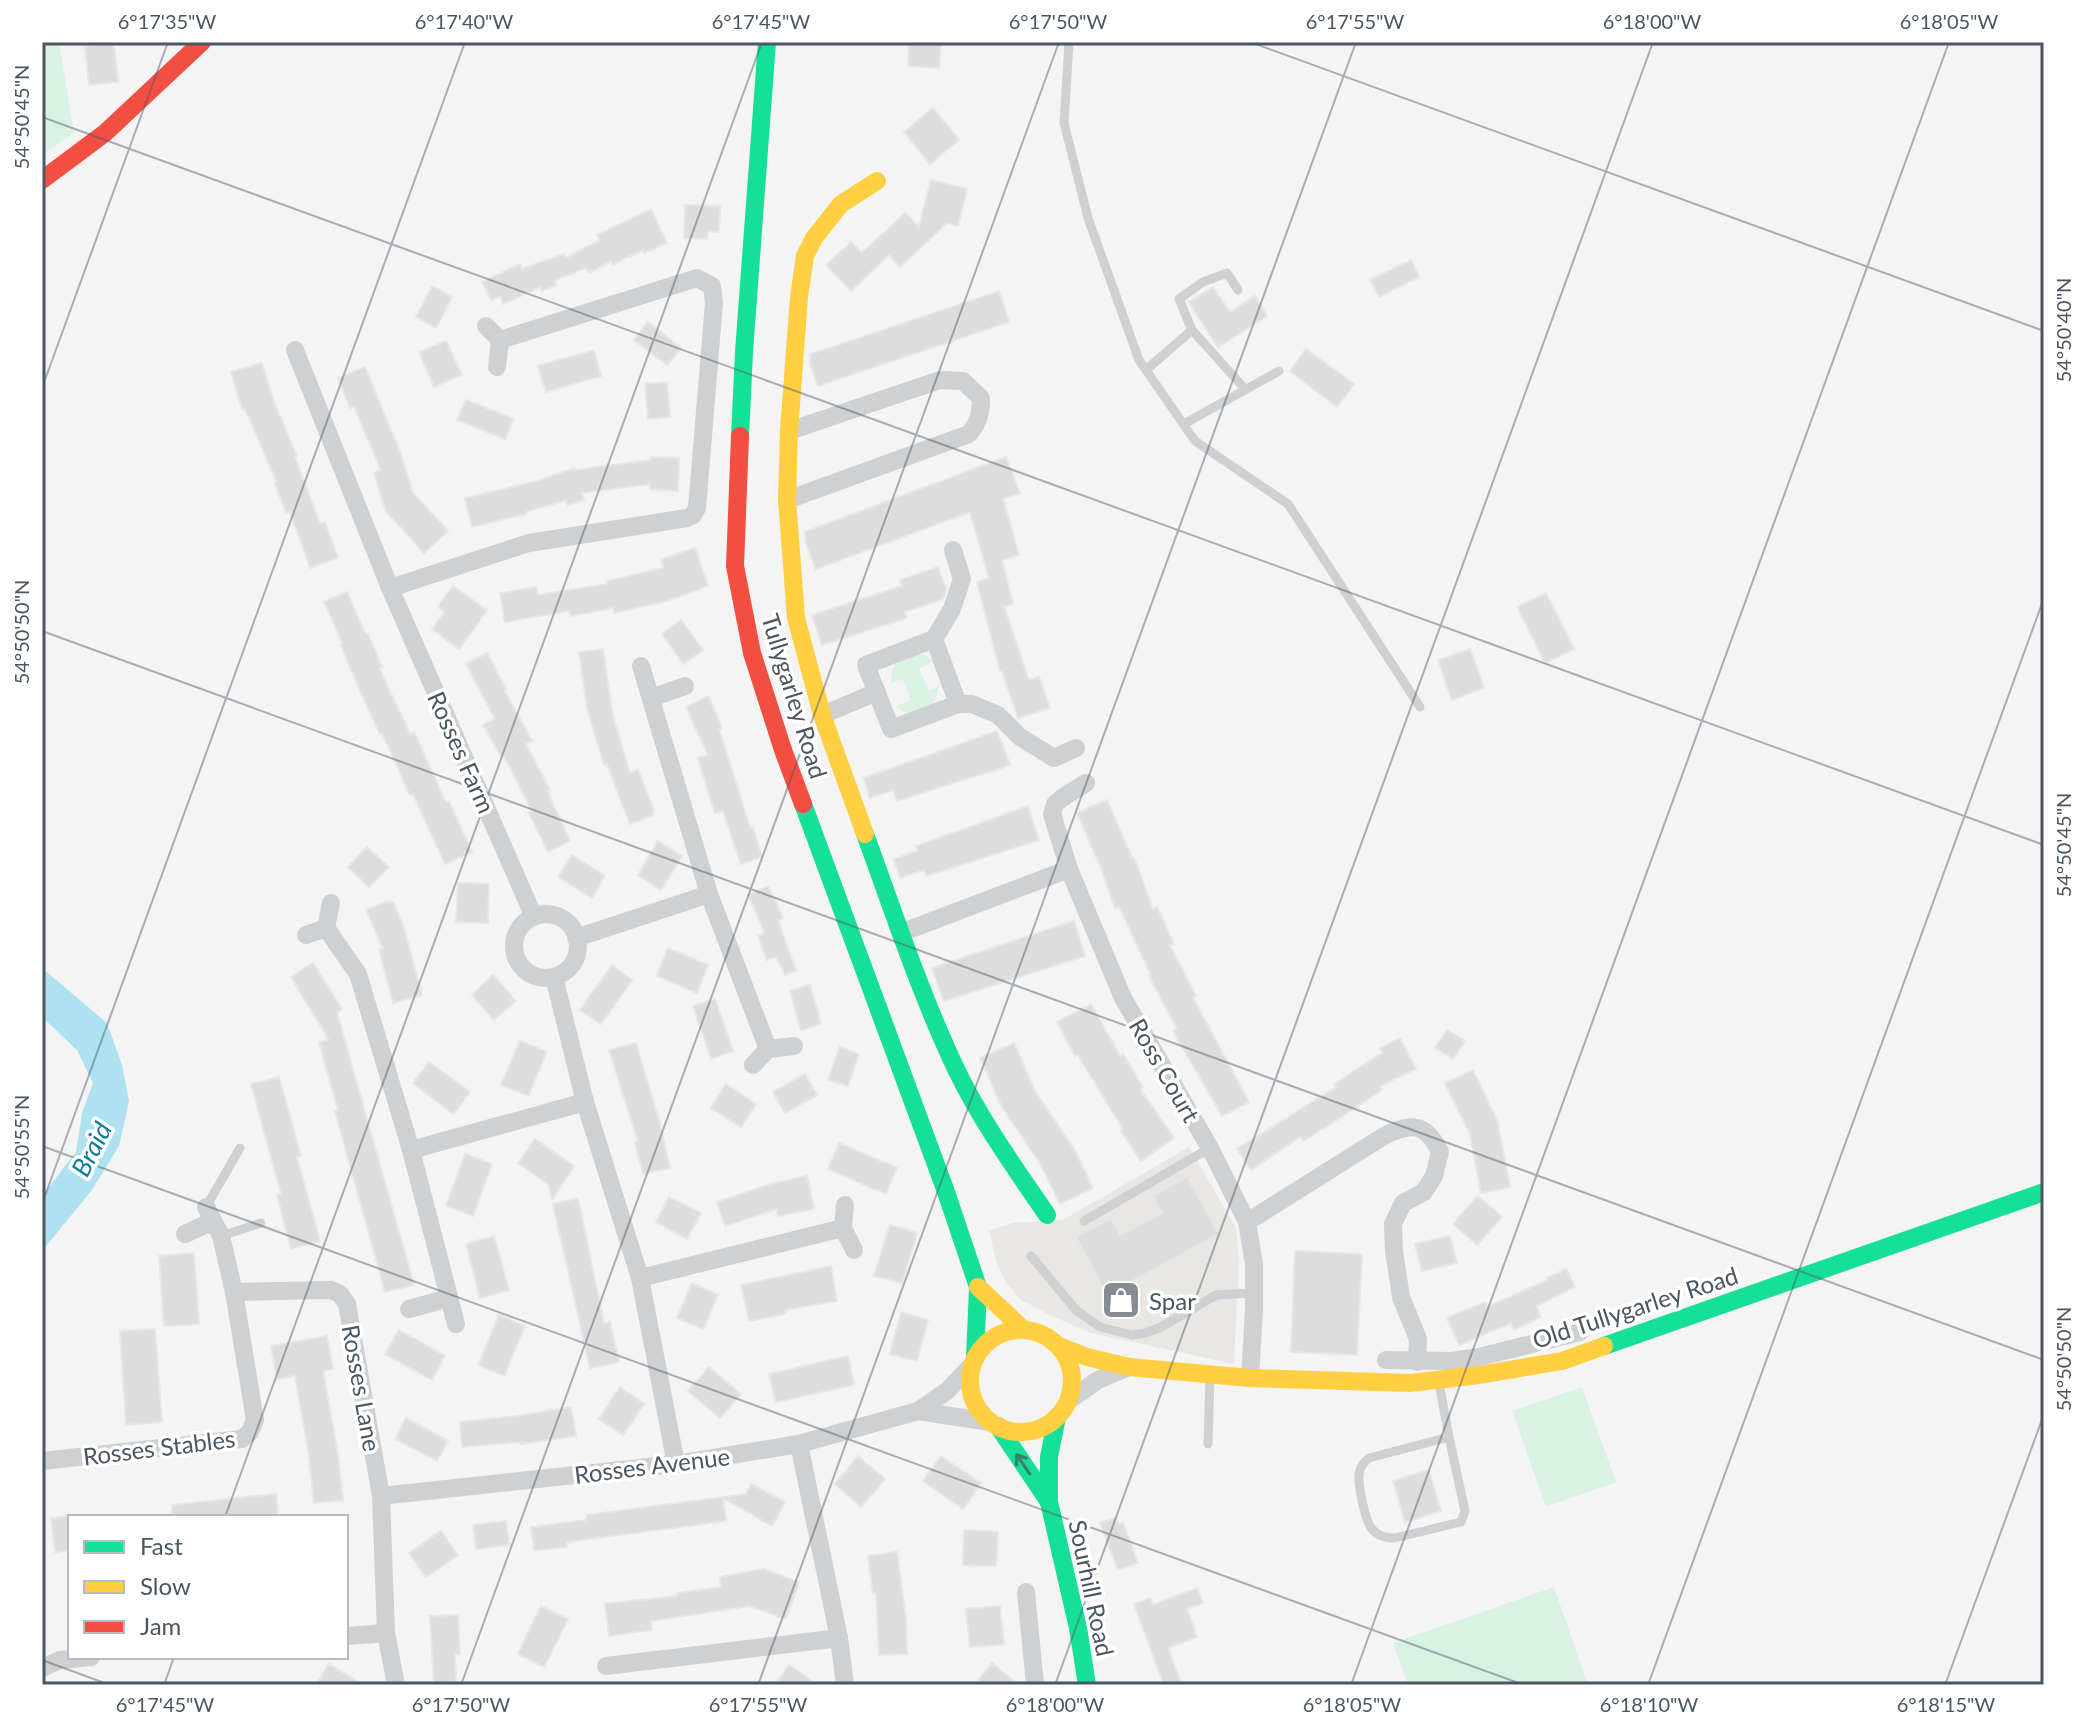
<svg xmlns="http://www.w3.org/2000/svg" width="2086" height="1727" font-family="Lato,sans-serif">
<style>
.commercial{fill:#e8e7e3}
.green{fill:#d9f2e3}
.water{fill:#aee2f0}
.building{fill:#ddddde;stroke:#e5e6e7;stroke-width:2}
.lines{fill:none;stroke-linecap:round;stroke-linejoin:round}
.lane{stroke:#ced0d2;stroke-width:9}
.street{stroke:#ced0d2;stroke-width:18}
.fast{stroke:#16e098;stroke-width:18}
.slow{stroke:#ffcf43;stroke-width:18}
.jam{stroke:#f24e42;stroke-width:18}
.oneway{stroke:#3a7f72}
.ticks{fill:none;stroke:#4a5661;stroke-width:2;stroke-opacity:0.45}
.labels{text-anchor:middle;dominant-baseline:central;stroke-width:7;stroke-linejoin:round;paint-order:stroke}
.street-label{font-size:24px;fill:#4a5661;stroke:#fff}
.poi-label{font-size:24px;fill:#4a5661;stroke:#fff;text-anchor:start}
.water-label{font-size:26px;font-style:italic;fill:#0c7c9b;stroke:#fff}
.neatline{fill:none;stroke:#4a5661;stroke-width:3}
.ticks-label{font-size:20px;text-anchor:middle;fill:#4a5661}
</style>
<rect width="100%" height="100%" fill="#f4f4f4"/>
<polygon class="commercial" points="1189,1147 1236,1228 1239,1262 1234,1364 1091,1333 1052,1316 1020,1299 1007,1284 997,1264 989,1231 1012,1223 1063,1220"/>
<g class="green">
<polygon points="42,42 59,42 74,133 42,155"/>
<path d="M914 653 924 655 933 661 919 669 929 691 939 686C937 711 916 722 896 706L911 700 903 679 891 683C891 663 897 662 914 653Z"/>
<polygon points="1582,1387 1616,1482 1546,1507 1512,1411"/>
<polygon points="1554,1587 1588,1685 1408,1685 1393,1643"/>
</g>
<polygon class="water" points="42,968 107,1023 122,1065 129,1101 119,1146 92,1190 42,1251 42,1196 76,1152 82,1113 93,1083 77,1050 42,1017"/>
<g class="building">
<polygon points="909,42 941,42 939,68 908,66"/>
<polygon points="114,43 118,82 89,85 85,46"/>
<polygon points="933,108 959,140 930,164 904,132"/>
<polygon points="931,180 967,189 958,226 947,223 900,267 889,255 851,291 826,265 851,242 862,253 905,213 919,227"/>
<polygon points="685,205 720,206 719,232 708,231 707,239 684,238"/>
<polygon points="651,209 667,243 644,253 643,250 632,256 631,255 613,265 611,261 589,273 586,268 555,280 556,285 542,291 540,287 503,304 500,296 491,300 482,282 520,264 522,269 564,254 566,258 600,240 597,235"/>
<polygon points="1411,260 1419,277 1379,297 1370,280"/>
<polygon points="432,286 452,297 436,328 416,317"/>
<polygon points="1213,287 1230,312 1255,296 1267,316 1218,347 1189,302"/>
<polygon points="999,291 1009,322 818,386 810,364 811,354"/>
<polygon points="648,322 681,348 667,365 634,340"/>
<polygon points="446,341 462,375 434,387 419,352"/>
<polygon points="1306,349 1354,384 1337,407 1290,371"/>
<polygon points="594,350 601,376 546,392 538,366"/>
<polygon points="262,363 274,402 297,456 295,457 320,524 325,522 338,558 310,568 290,511 286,513 275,483 277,482 245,409 242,409 231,372"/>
<polygon points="365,367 400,452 413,493 448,531 424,553 386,511 374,473 381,470 354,406 350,408 338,378"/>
<polygon points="667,382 670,417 648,419 645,384"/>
<polygon points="466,400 514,419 505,439 457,420"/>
<polygon points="652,457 679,458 678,491 650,489 650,484 581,493 584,500 568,505 566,500 526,512 526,514 472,527 465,498 537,481 574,468 574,470 651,460"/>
<polygon points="1006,457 1020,493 1003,499 1019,555 1002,560 1013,604 1004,606 1029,680 1039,677 1050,708 1018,718 1002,671 1000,671 977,582 989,578 970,512 816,569 806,544 805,532"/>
<polygon points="695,548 708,586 667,601 614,613 613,608 570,616 569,611 505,622 500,593 536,587 538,595 607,584 607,581 664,568 661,559"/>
<polygon points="938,567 946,589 943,599 905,612 907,618 822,645 812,615 902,586 900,580"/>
<polygon points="453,586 487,610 459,649 432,629 445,612 438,607"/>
<polygon points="347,592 366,635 368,634 382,667 379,668 410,734 414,732 446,803 449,802 472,852 445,864 413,794 410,795 382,733 380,734 360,691 341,645 343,644 324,602"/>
<polygon points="1546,593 1574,649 1545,663 1517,607"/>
<polygon points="681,620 703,650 683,664 662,634"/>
<polygon points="603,649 613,717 630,773 638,770 653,808 653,815 630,824 607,764 604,765 587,708 579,652"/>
<polygon points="1470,649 1484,688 1452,700 1438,660"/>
<polygon points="487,653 506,689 504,690 532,741 526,744 550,790 547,791 570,841 548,852 529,813 532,811 504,756 502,758 483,725 495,719 466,664"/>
<polygon points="708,696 722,728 719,729 750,828 753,827 762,857 741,864 723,811 715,813 698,758 708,755 686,707"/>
<polygon points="997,731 1010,765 897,801 893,790 870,798 864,778"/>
<polygon points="1107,800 1132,858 1134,858 1153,909 1157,907 1174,944 1170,946 1196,996 1193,998 1249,1102 1222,1116 1173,1031 1177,1029 1149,976 1151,975 1119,906 1115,908 1102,870 1077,813"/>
<polygon points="1028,806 1039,840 926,876 924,870 900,878 894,859 918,851 916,846"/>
<polygon points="658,841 682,856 661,890 638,875"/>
<polygon points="367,847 389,867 369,887 348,867"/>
<polygon points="572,855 605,876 592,898 558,877"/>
<polygon points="458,883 489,884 488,923 456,922"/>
<polygon points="768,886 783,918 778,920 796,971 785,975 776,957 767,960 758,936 765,933 748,895"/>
<polygon points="386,902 393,902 404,928 422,995 393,1003 379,949 383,948 366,910"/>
<polygon points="1074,921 1085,956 944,1001 932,968"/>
<polygon points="668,948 708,965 697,993 657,976"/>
<polygon points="313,963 342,1009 337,1013 414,1285 385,1292 335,1111 338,1110 319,1042 329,1040 291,977"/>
<polygon points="612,965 632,980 601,1024 580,1010"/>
<polygon points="493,975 516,1001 494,1020 472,995"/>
<polygon points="810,985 821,1024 801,1030 790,991"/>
<polygon points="715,999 733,1051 711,1059 693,1006"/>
<polygon points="1091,1004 1120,1056 1123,1054 1143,1087 1140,1089 1174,1138 1141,1161 1121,1131 1123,1129 1078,1055 1075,1056 1057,1022"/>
<polygon points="1447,1030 1465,1041 1453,1059 1435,1048"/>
<polygon points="1400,1038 1416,1069 1380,1086 1382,1090 1334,1122 1303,1141 1300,1137 1251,1170 1237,1149 1336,1087 1334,1084 1382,1053 1380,1048"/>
<polygon points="520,1041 547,1052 528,1096 501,1085"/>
<polygon points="636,1043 659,1121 670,1168 643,1174 635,1142 638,1141 609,1050"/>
<polygon points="1014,1043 1035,1091 1074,1149 1093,1188 1060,1204 1040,1163 1002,1107 980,1058"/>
<polygon points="840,1047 859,1054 848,1086 828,1080"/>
<polygon points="429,1062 470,1092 453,1114 413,1083"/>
<polygon points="1473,1070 1497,1120 1510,1187 1481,1193 1470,1134 1445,1083"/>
<polygon points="805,1074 817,1095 785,1113 773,1092"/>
<polygon points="279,1077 301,1156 297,1157 320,1241 291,1249 277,1195 281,1194 251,1084"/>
<polygon points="726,1084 756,1104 741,1127 711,1108"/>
<polygon points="535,1139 574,1166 552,1199 548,1184 518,1163"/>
<polygon points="839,1143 897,1168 886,1194 828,1169"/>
<polygon points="465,1154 492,1164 473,1216 446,1206"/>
<polygon points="807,1176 814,1209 778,1216 776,1209 725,1226 717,1202 770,1184"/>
<polygon points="1187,1177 1219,1234 1107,1295 1076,1237 1111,1218 1120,1235 1162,1213 1153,1196"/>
<polygon points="1478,1196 1502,1217 1477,1245 1453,1224"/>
<polygon points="669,1197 701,1213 687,1239 656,1222"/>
<polygon points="578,1198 604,1324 610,1322 619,1362 590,1368 553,1204"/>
<polygon points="890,1225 917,1233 902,1283 874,1276"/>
<polygon points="494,1236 509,1290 480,1298 466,1244"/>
<polygon points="1450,1236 1457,1263 1422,1271 1415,1244"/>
<polygon points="1295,1251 1362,1254 1357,1355 1291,1352"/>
<polygon points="194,1253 199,1324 164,1326 159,1256"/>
<polygon points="831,1266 837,1301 785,1310 786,1314 749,1321 741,1285"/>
<polygon points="1566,1269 1575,1287 1536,1306 1541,1317 1514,1330 1511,1323 1459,1345 1447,1318 1485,1302 1487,1307 1548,1280 1547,1278"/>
<polygon points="692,1283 718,1295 703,1329 677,1318"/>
<polygon points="901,1312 928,1320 917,1361 890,1354"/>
<polygon points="499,1315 525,1326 504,1376 478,1365"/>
<polygon points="155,1329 162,1422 126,1425 120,1331"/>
<polygon points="399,1330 445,1356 432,1380 385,1354"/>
<polygon points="327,1336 333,1369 323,1371 338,1455 343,1500 314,1503 308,1449 295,1376 277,1379 271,1346"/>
<polygon points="848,1356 854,1385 776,1402 769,1374"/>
<polygon points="709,1367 741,1394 720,1418 688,1391"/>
<polygon points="620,1387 644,1404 623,1435 599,1419"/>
<polygon points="571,1407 576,1436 521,1444 521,1442 462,1447 460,1422 517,1416"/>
<polygon points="406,1418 448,1441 437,1461 395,1439"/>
<polygon points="858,1456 885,1479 861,1507 835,1484"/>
<polygon points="941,1456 981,1483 963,1509 923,1481"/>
<polygon points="1429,1470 1441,1511 1405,1522 1393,1481"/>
<polygon points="751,1484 785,1502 772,1526 723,1498 726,1521 566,1542 567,1547 534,1550 531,1527 587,1520 586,1515 746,1494"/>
<polygon points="276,1494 278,1517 172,1517 172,1505"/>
<polygon points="70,1516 70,1550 55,1552 51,1518"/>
<polygon points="1116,1518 1119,1525 1123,1523 1138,1563 1118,1570 1100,1523"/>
<polygon points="506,1521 509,1545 476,1549 473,1525"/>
<polygon points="964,1530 998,1532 996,1566 963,1565"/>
<polygon points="441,1531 458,1555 426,1577 409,1553"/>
<polygon points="897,1552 906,1619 907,1654 879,1655 876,1593 873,1593 868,1556"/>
<polygon points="764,1569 799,1582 786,1619 749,1606 651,1621 652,1630 609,1636 605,1604 677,1596 677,1593 721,1587 720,1577"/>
<polygon points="1197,1588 1203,1603 1187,1609 1197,1637 1168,1648 1182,1685 1164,1685 1134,1604 1150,1598 1153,1605"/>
<polygon points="541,1606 568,1619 544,1667 518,1654"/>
<polygon points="1000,1606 1004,1644 970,1647 966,1609"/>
<polygon points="458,1615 460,1654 455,1654 456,1685 434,1685 430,1616"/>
<polygon points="992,1663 1019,1685 975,1685"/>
<polygon points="329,1664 363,1685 316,1685"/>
<polygon points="789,1665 818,1685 775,1685"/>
</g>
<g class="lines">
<g class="lane">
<polyline points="1069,42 1064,123 1088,218 1139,360 1195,441 1288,504 1420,707"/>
<polyline points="1238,290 1227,273 1203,282 1179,299 1192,330 1245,389"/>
<polyline points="1146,370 1192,330"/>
<polyline points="1184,424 1279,371"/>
<polyline points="206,1207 240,1148"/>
<polyline points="1084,1221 1210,1148"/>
<polyline points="221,1236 261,1223"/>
<polyline points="1031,1256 1076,1310 1100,1327 1132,1335 1146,1333 1163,1326 1216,1295 1254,1293"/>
<path d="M1439 1383 1449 1437 1465 1511 1461 1522 1395 1538C1387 1538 1378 1537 1372 1529 1365 1521 1358 1485 1359 1474 1360 1467 1364 1462 1369 1458L1449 1437"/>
<polyline points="1208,1444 1210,1376"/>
</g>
<g class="street">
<polyline points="486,326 500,340 497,367"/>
<polyline points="295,350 390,588 534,917"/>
<path d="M787 500 969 434C979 422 981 413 981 398L963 381 940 380 789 431"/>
<polyline points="390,588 529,543 687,518 693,515 697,508 714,303 712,286 697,278 500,340"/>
<polyline points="934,639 952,609 962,579 953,550"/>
<polyline points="641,666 709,894 768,1049"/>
<polyline points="651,698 685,686"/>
<polyline points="958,704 934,639 866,665 891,729 958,704 972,704 998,715 1020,737 1054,758 1076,748"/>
<polyline points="822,715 877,692"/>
<polyline points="1086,783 1062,798 1055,804 1052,814 1069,869 1123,998 1210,1148 1247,1222 1254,1264 1254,1310 1250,1378"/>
<circle cx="546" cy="946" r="32"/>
<polyline points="326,928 358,974 411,1150 456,1324"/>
<polyline points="903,932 1069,869"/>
<polyline points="306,935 326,928 331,903"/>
<polyline points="576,938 709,894"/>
<polyline points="554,977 585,1102 640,1278 676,1464"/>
<polyline points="753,1065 768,1049 794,1046"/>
<polyline points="411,1150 585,1102"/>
<polyline points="845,1205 843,1228 854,1250"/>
<path d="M1247 1222 1384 1136C1412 1122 1426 1123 1440 1152L1434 1176 1424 1192 1403 1203 1393 1224 1394 1251 1401 1297 1418 1339 1417 1362"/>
<polyline points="185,1234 213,1221"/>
<polyline points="640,1278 843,1228"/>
<polyline points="234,1292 331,1290 340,1294 347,1304 381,1496 386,1633 396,1685"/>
<polyline points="409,1309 449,1298"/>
<polyline points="1386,1360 1452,1361 1479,1357 1580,1332"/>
<polyline points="1069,1400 1098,1380 1129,1367"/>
<polyline points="918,1411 990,1422"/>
<polyline points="799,1444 839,1638 845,1685"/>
<polyline points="42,1461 242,1439 250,1432 255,1420 234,1292 221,1236 206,1207"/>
<polyline points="381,1496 676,1464 799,1444 918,1411 947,1391 971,1366"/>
<polyline points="1026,1592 1035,1685"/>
<polyline points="346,1636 386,1633"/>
<polyline points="606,1666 839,1638"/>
<polyline points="42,1668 60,1660 91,1657"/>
</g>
<g class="fast">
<polyline points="740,436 744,352 767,42"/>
<polyline points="803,804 945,1189 978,1287 975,1358"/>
<path d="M865 834C894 913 920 993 956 1069 981 1121 1015 1168 1047 1215"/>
<polyline points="1604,1346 2044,1192"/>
<polyline points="1057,1417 1049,1457 1049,1502 1078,1628 1087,1685"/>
<polyline points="998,1426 1049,1502"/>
</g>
<g class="slow">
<polyline points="865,834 822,715 796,618 787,500 789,431 799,297 805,256 814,238 841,204 877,181"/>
<polyline points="978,1287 1024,1330"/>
<circle cx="1021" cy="1381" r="51"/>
<polyline points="1057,1345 1087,1357 1129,1367 1250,1378 1410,1383 1479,1375 1562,1361 1604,1346"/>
</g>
<g class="jam">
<polyline points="42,180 105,133 202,42"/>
<polyline points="740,436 735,566 752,653 783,750 803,804"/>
</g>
</g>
<defs><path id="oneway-shaft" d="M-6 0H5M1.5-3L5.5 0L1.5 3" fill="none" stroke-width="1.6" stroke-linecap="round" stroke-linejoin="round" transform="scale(2)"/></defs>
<use class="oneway" href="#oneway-shaft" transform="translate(1023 1464) rotate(-124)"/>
<path class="ticks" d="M1250 42 2044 331M42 117 2044 845M42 388 168 42M42 631 2044 1360M42 1146 1524 1685M42 1204 465 42M225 1517 762 42M42 1660 110 1685M164 1685 174 1657M461 1685 1059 42M758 1685 1356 42M1055 1685 1653 42M1351 1685 1949 42M1648 1685 2044 598M1945 1685 2044 1414"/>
<defs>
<symbol id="shop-square" viewBox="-11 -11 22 22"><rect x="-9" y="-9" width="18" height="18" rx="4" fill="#868d94" stroke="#fff"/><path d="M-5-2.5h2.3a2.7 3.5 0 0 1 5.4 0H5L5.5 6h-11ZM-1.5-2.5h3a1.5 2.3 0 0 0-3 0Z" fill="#fff"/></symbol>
</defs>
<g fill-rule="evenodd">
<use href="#shop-square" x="1099" y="1278" width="44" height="44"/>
</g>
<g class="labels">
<g class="street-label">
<text transform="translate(795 696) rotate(73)">Tullygarley Road</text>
<text transform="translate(462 752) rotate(66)">Rosses Farm</text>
<text transform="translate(1165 1070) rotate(60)">Ross Court</text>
<text transform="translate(1635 1307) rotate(-18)">Old Tullygarley Road</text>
<text transform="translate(362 1388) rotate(80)">Rosses Lane</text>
<text transform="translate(159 1447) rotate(-7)">Rosses Stables</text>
<text transform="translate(652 1465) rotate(-7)">Rosses Avenue</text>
<text transform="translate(1092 1588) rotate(78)">Sourhill Road</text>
</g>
<g class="poi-label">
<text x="1149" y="1300">Spar</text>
</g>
<g class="water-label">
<text transform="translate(91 1149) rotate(-63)">Braid</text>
</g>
</g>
<rect width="2086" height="1727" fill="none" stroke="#ffffff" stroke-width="88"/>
<rect x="68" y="1515" width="280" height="144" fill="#ffffff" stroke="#b7bbc0" stroke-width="2"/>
<rect x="84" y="1541" width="40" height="12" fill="#16e098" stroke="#b7bbc0" stroke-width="2"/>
<text x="140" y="1555" font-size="24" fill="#4a5661">Fast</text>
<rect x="84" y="1581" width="40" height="12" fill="#ffcf43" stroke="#b7bbc0" stroke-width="2"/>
<text x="140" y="1595" font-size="24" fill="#4a5661">Slow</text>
<rect x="84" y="1621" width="40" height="12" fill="#f24e42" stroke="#b7bbc0" stroke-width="2"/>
<text x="140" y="1635" font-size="24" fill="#4a5661">Jam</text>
<rect x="44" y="44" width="1998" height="1639" class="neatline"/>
<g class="ticks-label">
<text x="167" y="29">6°17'35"W</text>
<text x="464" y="29">6°17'40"W</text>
<text x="761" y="29">6°17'45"W</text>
<text x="1058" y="29">6°17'50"W</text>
<text x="1355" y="29">6°17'55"W</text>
<text x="1652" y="29">6°18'00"W</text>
<text x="1949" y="29">6°18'05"W</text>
<text transform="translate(22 117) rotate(-90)" y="7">54°50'45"N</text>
<text transform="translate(2064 330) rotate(-90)" y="7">54°50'40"N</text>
<text transform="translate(22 632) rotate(-90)" y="7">54°50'50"N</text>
<text transform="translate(2064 845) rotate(-90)" y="7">54°50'45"N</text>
<text transform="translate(22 1147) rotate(-90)" y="7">54°50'55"N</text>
<text transform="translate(2064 1359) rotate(-90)" y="7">54°50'50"N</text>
<text x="165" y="1712">6°17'45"W</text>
<text x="461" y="1712">6°17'50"W</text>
<text x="758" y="1712">6°17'55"W</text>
<text x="1055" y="1712">6°18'00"W</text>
<text x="1352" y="1712">6°18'05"W</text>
<text x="1649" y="1712">6°18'10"W</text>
<text x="1946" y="1712">6°18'15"W</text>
</g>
</svg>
